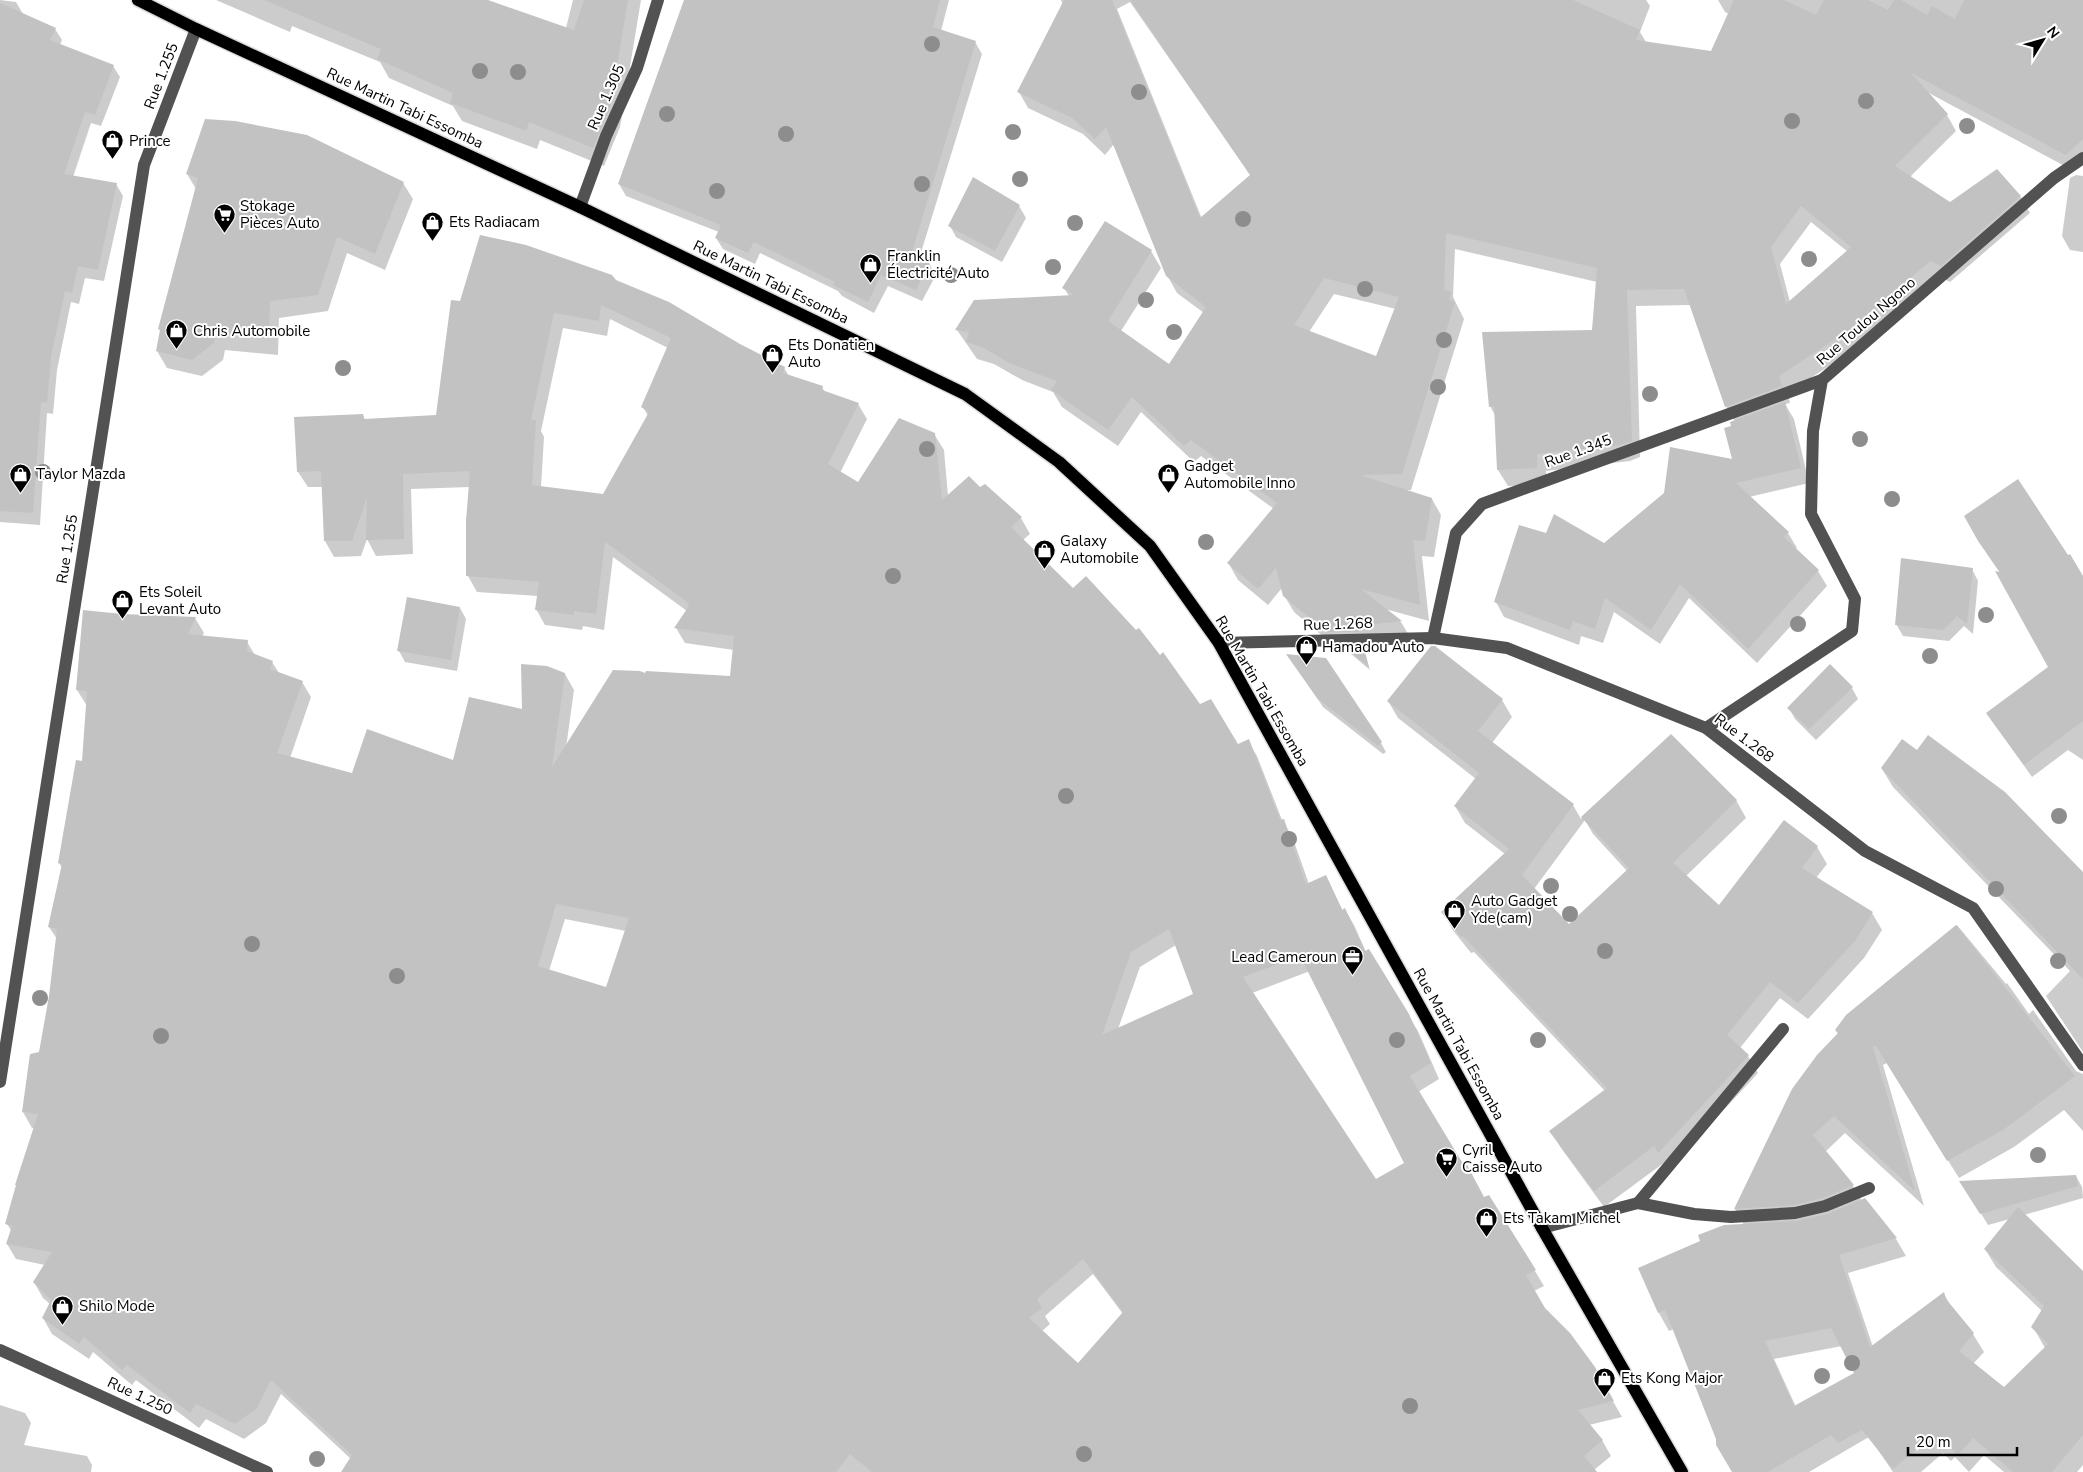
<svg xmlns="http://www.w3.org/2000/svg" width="2083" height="1472" font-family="'Nunito Sans',sans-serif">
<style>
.shadow{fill:#0003;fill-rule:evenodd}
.building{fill:#c2c2c2;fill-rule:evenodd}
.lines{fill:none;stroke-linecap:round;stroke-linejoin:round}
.major-casing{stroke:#dbdbdb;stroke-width:15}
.minor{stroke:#525252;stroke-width:12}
.major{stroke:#000;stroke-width:12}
.tree{fill:#8d8d8d}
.labels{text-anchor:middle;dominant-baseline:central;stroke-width:4;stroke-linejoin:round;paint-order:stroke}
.street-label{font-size:15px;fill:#000;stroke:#fff}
.poi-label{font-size:15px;fill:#000;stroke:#fff;text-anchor:start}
</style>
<rect width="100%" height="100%" fill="#fff"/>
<g class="shadow">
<polygon points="0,0 16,2 23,14 55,29 62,40 60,45 113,66 120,77 101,126 91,123 73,177 116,184 123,196 104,281 85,278 79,304 71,302 57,370 53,414 47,413 40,525 0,522"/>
<polygon points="216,0 484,0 566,28 573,0 641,0 620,127 604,166 540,140 537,149 462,121 453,106 389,78 380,62 292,26 290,32"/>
<polygon points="685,0 949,0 941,31 975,42 982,54 919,259 929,263 936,275 922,301 888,286 874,313 842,296 838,291 760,253 755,264 723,249 716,238 719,232 626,196 619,184"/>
<path d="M1061 0H1646L1650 6 1640 32 1646 42 1711 53 1729 14 1725 12 1718 0H2083V153L2074 171 1927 92 1947 115 1956 131 1910 177 1950 204 2020 196 2030 213 1950 282 1940 277 1850 352 1788 393 1790 403 1785 404 1794 419 1809 483 1749 497 1788 533 1797 548 1795 549 1818 571 1827 586 1757 663 1689 598 1660 644 1614 612 1603 643 1581 636 1579 645 1504 617 1496 602 1546 534 1604 545 1734 461 1733 427 1735 422 1726 406 1691 305 1636 306 1640 457 1630 461 1546 471V485L1508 486 1498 470 1496 417 1490 406 1593 332 1597 282 1455 249 1453 297 1464 319 1411 490H1405L1432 499 1441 515 1434 557 1422 556 1429 621 1385 609 1401 622 1410 637 1366 642 1368 648H1362L1370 670 1351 654 1348 648H1337L1294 612 1284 595 1282 588 1268 605 1238 580 1229 564 1274 509 1201 456 1194 462 1141 412 1118 446 1062 407 1053 392 1022 380 994 364 977 359 957 330 1069 296 1064 288 1151 251 1161 268 1121 331 1170 366 1204 313 1177 293 1167 275 1114 144 1105 155 1083 134 1028 108 1019 92 1063 5ZM1130 2 1251 176 1202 219 1117 9ZM1811 222 1848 252 1790 302 1780 264ZM1334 294 1396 309 1377 358 1309 332Z"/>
<polygon points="187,174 403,183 413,199 385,270 347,253 328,311 279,318 278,355 225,350 223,360 202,376 167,368 157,351 161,332 159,329 196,189"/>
<polygon points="2076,175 2083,176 2083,252 2070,250 2062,236 2070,178"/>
<polygon points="1019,206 1026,218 1002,262 956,237 950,226"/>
<path d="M616 281 784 368 789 376 822 387 825 392 858 404 867 419 840 473 859 483 934 434 944 450 948 496 980 489 985 486 1021 518 1030 534 1023 540 1073 589 1200 705 1237 745 1248 741 1257 756 1282 820 1292 836 1309 884 1326 876 1343 911 1345 910 1354 925 1366 952 1418 1031 1439 1079 1418 1092 1462 1163 1465 1162 1484 1198 1489 1197 1535 1271 1544 1286 1534 1291 1544 1309 1594 1368 1622 1417 1589 1425 1602 1440 1611 1456 1594 1470 1596 1472H350L351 1459 281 1394 266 1423 244 1439 206 1419 199 1428 136 1380 132 1385 93 1352 89 1359 52 1334 43 1318 50 1304 43 1298 34 1282 45 1265 16 1259 7 1244 12 1232 7 1224 35 1128H32L23 1112 40 1053 50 996 57 939 49 927 63 869 59 863 83 762 87 706 77 690 122 616 195 618 204 633 202 637 247 642 255 655 272 662 279 673 302 682 311 697 290 758 352 775 454 761 523 711 565 674 574 690 566 748 645 675 731 677 734 650 685 643 676 628 687 611 613 557 604 630 583 626 582 630 545 625 536 609 538 596 477 592 468 576 470 487 411 489 413 554 376 556 367 539 361 556 334 557 325 541 323 487H308L298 472 363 415 365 420 437 417 461 302ZM610 319 668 348 643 407 648 416 603 495 541 487 544 437 541 431 563 328 607 336ZM565 919 626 931 607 989 549 971ZM1176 945 1194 994 1118 1029 1140 967ZM1310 971 1406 1164 1376 1181 1252 993ZM1093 1274 1123 1314 1079 1365 1042 1331 1050 1324 1045 1316Z"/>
<polygon points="1966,516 2083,579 2083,760 2068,750 2032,777 1987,714 2049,667 2000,573 1987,554"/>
<polygon points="1972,569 1978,581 1973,634 1964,626 1949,641 1903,636 1896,624"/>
<polygon points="460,608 466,619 457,671 405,662 399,651"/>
<polygon points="1293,662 1381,743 1386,752 1383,754 1323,707"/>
<polygon points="1852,688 1858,699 1816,740 1795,719 1789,708"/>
<path d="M1502 700 1512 717 1492 743 1573 805 1581 819 1671 736 1736 800 1746 818 1686 876 1719 907 1784 822 1817 847 1827 864 1816 878 1872 913 1882 930 1864 958 1808 1019 1780 998 1740 1048 1748 1056 1758 1073 1669 1169 1665 1162 1604 1207 1561 1148 1551 1131 1605 1091 1474 952 1471 953 1452 929 1443 912 1505 854 1465 823 1455 806 1476 779 1398 718 1388 701ZM1585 820 1593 834 1627 871 1569 926 1534 889Z"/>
<polygon points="1882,769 2083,874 2083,1052 2046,996 2070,971 1893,787"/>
<path d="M1957 925 2006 984 2007 983 2029 1014 2033 1010 2076 1071 2083 1074V1131L2064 1110 2014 1147 1959 1178 1887 1063 1883 1065 1924 1206 1845 1133 1825 1152 1853 1186 1862 1201 1864 1200 1896 1239 1906 1256 1848 1273 1873 1347 1944 1294 1952 1308 1973 1334 1984 1352 1973 1364 2004 1389 2045 1348 2033 1327 2042 1311 1996 1267 1985 1249 2010 1219 1988 1225 1968 1192 2076 1176 2082 1187 2083 1198 2024 1215 2083 1287V1465L2077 1472H2004L1984 1455 1969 1472 1955 1457 1951 1461 1943 1453 1921 1472H1893L1874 1444 1886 1427 1809 1472H1733L1717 1439 1674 1329 1669 1331 1659 1313 1640 1269 1744 1225 1735 1209 1838 1034 1836 1030 1847 1016ZM1842 1346 1856 1374 1796 1407 1774 1359Z"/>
<polygon points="0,1405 25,1413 31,1423 24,1445 87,1456 92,1465 91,1472 0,1472"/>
</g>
<g class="building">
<polygon points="264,0 488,0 574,30 584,0 628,0 610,108 593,148 529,122 526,131 450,103 453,93 377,59 381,49"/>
<polygon points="684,0 940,0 933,27 976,41 911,255 930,262 916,290 881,275 868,302 833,285 835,282 754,242 748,253 715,238 721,225 618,184"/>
<path d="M1064 0H1112L1200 218 1250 175 1130 0H1573L1640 30 1636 40 1711 51 1734 0H1784L1816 15 1824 0H1868L1888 10 1894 0H1901L1927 15 1932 6 1955 19 1964 0H2083V139L2066 155 1911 73 1948 114 1895 166 1950 202 1997 169 2021 196 1941 266 1930 261 1841 337 1840 336 1779 376 1782 386 1725 407 1684 289 1627 290 1632 441 1620 445 1537 454V468L1497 470 1494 406 1489 407 1482 332 1592 330 1597 268 1446 233 1444 290 1451 292 1449 300 1455 302 1402 474 1360 475 1432 498 1425 541 1413 540 1420 605 1361 589 1402 621 1358 626 1359 632H1327L1283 596 1276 568 1258 589 1227 563 1277 503 1191 440 1184 446 1132 397 1108 430 1051 390 1057 381 1011 364 984 348 966 342 969 332 955 330 974 300 1074 295 1062 288 1105 221 1152 250 1108 321 1169 364 1206 307 1166 276 1106 127 1095 139 1072 118 1017 92ZM1801 206 1851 247 1786 304 1771 247ZM1324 278 1399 297 1376 356 1294 325Z"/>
<polygon points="0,3 56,28 50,40 114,65 95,115 85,112 64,174 117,183 98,270 78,266 72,293 65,291 51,357 47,403 41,402 33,513 0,511"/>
<polygon points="205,119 235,121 307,135 404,182 375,254 337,237 318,295 270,301 269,338 216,333 214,343 192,360 156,351 160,330 158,329 198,178 186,174"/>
<polygon points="973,177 1020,205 995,251 948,226"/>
<path d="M480 235 526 245 612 275 616 280 669 302 740 344 785 367 783 373 823 386 822 390 859 403 828 464 858 482 899 418 935 433 942 500 969 476 980 487 985 484 1022 517 1011 527 1073 588 1086 576 1136 630 1139 628 1160 655 1163 652 1200 704 1211 699 1238 744 1249 739 1280 820 1284 819 1306 884 1326 875 1342 910 1345 908 1365 951 1369 949 1409 1014 1431 1063 1410 1076 1462 1162 1465 1161 1484 1197 1489 1195 1536 1270 1526 1275 1545 1308 1570 1333 1595 1367 1614 1401 1578 1410 1603 1440 1584 1456 1597 1472H872L850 1454 836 1472H341L352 1455 271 1380 257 1408 235 1424 196 1404 190 1413 127 1365 122 1370 84 1337 79 1344 42 1318 51 1300 33 1282 52 1252 6 1244 12 1226 5 1224 16 1185H15L38 1114 22 1112 30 1054 39 1052 49 996 57 929 48 927 62 864 58 863 76 760 82 761 87 691 76 690 83 610 122 614 196 617 188 634 248 640 247 651 273 661 270 669 303 681 277 753 352 773 367 729 453 760 469 697 522 709 521 664 547 666 565 673 552 767 613 670 640 671 645 673 646 671 730 676 734 636 674 628 689 606 687 602 605 542 596 614 574 611V615L535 610 539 582 466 576V521L470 471 403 474 404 539 366 540 367 498 352 541H324L321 471 297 472 294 417 363 414 364 419 436 415 451 300 460 301ZM601 305 671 338 641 407 649 412 603 494 532 485 536 420H531L554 313 599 321ZM556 904 629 918 606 987 538 966ZM1169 929 1193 994 1102 1035 1131 952ZM1300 956 1404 1163 1376 1179 1243 977ZM1083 1259 1123 1312 1078 1363 1029 1318 1042 1308 1037 1299Z"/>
<polygon points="1785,402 1801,468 1736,483 1789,532 1784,537 1819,570 1748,649 1680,584 1651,630 1605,598 1595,629 1573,621 1570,630 1494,602 1519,525 1546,533 1554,514 1604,543 1664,493 1670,447 1732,459 1724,428 1731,426 1730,422"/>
<polygon points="2018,479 2068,555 2070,554 2083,576 2083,721 2024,765 1986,713 2048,667 1995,571 2000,572 1978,541 1964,516"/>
<polygon points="1901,558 1973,568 1967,624 1957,616 1943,630 1895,625"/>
<polygon points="407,597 460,607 451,660 397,651"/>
<polygon points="1431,646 1435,646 1503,699 1478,731 1574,804 1522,875 1569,924 1629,868 1581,817 1671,734 1737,800 1673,863 1719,905 1784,820 1818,846 1802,868 1873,912 1855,941 1798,1003 1770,982 1727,1035 1749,1055 1658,1153 1654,1146 1594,1191 1549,1131 1607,1088 1463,936 1461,937 1441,912 1509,849 1454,806 1479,773 1387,701"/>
<polygon points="1346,648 1364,648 1369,667"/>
<polygon points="1286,654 1326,658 1382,742 1378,746 1317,698"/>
<polygon points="1830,664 1853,687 1809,729 1787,708"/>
<polygon points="1928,735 2005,792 2083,872 2083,979 1881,768 1902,739 1917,750"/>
<polygon points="1956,925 2075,1076 2003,1130 1947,1161 1876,1046 1873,1047 1915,1191 1834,1116 1813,1135 1854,1185 1823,1198 1794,1205 1734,1209 1792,1089 1817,1055 1838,1033 1835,1030 1846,1015"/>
<polygon points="2076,1175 2078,1186 1980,1214 1959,1181"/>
<path d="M1865 1198 1897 1238 1839 1255 1870 1347 1944 1292 1946 1299 1974 1333 1959 1351 2004 1387 2048 1344 2031 1327 2044 1306 1984 1249 2018 1207 2083 1271V1435L2052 1472H2013L1973 1438 1958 1455 1943 1440 1939 1443 1932 1436 1893 1469 1862 1430 1838 1443 1831 1435 1768 1472H1732L1716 1445V1439L1665 1310 1658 1313 1638 1268 1700 1241 1698 1235 1724 1225 1797 1221 1828 1214ZM1831 1328 1854 1373 1794 1406 1765 1341Z"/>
</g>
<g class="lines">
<defs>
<polyline id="major" points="138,0 196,29 580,207 965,394 1059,462 1150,546 1219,643 1542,1228 1682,1472"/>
</defs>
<use href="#major" class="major-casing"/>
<g class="minor">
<polyline points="580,207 606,136 637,68 658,0"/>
<polyline points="1433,638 1456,533 1482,504 1822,380"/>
<polyline points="1219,643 1433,638 1507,648 1706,728 1865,851 1973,908 2083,1065"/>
<polyline points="1706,728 1852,631 1855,599 1811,514 1813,431 1822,380 2054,178 2083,158"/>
<polyline points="0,1082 144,165 196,29"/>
<polyline points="1638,1203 1783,1029"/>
<polyline points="1542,1228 1638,1203 1694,1214 1731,1217 1795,1213 1825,1206 1869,1188"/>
<polyline points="0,1350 267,1472"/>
</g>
<use href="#major" class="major"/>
</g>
<g class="tree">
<circle cx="932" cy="44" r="8"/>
<circle cx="480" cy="71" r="8"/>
<circle cx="518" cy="72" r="8"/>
<circle cx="1139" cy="92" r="8"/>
<circle cx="1866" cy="101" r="8"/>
<circle cx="667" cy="114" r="8"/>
<circle cx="1792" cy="121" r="8"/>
<circle cx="1967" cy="126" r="8"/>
<circle cx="1013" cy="132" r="8"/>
<circle cx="786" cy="134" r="8"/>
<circle cx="1020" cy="179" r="8"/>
<circle cx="922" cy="184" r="8"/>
<circle cx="717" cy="191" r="8"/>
<circle cx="1243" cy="219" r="8"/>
<circle cx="1075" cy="223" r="8"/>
<circle cx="1809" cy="259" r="8"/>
<circle cx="1053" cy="267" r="8"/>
<circle cx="951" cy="275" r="8"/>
<circle cx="1365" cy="289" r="8"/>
<circle cx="1146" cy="300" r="8"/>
<circle cx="1174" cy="332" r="8"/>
<circle cx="1444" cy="340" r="8"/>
<circle cx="343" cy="368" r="8"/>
<circle cx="1438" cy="387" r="8"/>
<circle cx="1650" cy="394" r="8"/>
<circle cx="1860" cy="439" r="8"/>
<circle cx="927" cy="449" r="8"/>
<circle cx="43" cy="472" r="8"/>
<circle cx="1892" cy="499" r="8"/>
<circle cx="1206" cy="542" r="8"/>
<circle cx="893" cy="576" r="8"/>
<circle cx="1986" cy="615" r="8"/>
<circle cx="1798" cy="624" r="8"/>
<circle cx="1930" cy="656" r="8"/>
<circle cx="1066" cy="796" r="8"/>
<circle cx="2059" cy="816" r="8"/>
<circle cx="1289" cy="839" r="8"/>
<circle cx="1551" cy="886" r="8"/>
<circle cx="1996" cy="889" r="8"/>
<circle cx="1570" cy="914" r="8"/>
<circle cx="252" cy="944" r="8"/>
<circle cx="1605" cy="951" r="8"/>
<circle cx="2058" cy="961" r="8"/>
<circle cx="397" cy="976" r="8"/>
<circle cx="40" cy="998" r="8"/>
<circle cx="161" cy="1036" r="8"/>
<circle cx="1397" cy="1040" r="8"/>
<circle cx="1538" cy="1040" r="8"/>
<circle cx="2038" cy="1155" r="8"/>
<circle cx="1852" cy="1363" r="8"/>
<circle cx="1822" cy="1376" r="8"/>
<circle cx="1410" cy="1406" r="8"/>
<circle cx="1084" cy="1454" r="8"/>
<circle cx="317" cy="1459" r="8"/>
</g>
<defs>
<symbol id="shop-pin" viewBox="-11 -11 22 30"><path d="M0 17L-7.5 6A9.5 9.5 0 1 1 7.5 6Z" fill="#000" stroke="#fff"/><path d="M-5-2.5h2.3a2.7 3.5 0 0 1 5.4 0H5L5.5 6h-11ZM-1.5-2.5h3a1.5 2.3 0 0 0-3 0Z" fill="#fff"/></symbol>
<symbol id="supermarket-pin" viewBox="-11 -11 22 30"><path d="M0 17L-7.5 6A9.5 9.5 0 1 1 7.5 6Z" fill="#000" stroke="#fff"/><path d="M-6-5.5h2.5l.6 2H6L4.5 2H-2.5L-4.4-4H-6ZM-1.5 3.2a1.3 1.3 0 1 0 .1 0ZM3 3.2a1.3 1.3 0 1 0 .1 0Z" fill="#fff"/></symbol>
<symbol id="office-pin" viewBox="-11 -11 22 30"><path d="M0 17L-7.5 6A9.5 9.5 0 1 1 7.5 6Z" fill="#000" stroke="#fff"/><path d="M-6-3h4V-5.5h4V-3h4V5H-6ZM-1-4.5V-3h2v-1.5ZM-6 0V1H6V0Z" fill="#fff"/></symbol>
</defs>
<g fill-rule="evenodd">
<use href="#shop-pin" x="100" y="128" width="25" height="34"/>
<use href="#supermarket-pin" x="212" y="202" width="25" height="34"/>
<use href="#shop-pin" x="420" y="210" width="25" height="34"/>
<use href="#shop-pin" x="858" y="252" width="25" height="34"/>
<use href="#shop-pin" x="164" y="318" width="25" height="34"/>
<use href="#shop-pin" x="760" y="342" width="25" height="34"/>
<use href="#shop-pin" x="8" y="462" width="25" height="34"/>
<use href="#shop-pin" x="1156" y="462" width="25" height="34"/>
<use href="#shop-pin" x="1032" y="538" width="25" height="34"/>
<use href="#shop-pin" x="110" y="588" width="25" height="34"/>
<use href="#shop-pin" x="1294" y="634" width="25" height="34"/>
<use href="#shop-pin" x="1442" y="898" width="25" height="34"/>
<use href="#office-pin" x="1340" y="944" width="25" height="34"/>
<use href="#supermarket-pin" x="1434" y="1146" width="25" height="34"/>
<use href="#shop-pin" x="1474" y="1206" width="25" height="34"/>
<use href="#shop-pin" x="50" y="1294" width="25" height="34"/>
<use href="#shop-pin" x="1592" y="1366" width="25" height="34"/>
</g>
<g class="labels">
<g class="street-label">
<text transform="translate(161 76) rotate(-69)">Rue 1.255</text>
<text transform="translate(606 97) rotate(-66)">Rue 1.305</text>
<text transform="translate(405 108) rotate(25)">Rue Martin Tabi Essomba</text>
<text transform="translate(771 282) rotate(26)">Rue Martin Tabi Essomba</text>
<text transform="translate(1866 321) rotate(-41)">Rue Toulou Ngono</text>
<text transform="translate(1578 451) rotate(-20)">Rue 1.345</text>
<text transform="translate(67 549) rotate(-81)">Rue 1.255</text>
<text transform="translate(1338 624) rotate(-2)">Rue 1.268</text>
<text transform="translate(1262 691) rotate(60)">Rue Martin Tabi Essomba</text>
<text transform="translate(1744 738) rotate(37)">Rue 1.268</text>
<text transform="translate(1459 1044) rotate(61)">Rue Martin Tabi Essomba</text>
<text transform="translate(140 1396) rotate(25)">Rue 1.250</text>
</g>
<g class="poi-label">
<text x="129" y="141">Prince</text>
<text x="240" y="206">Stokage<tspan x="240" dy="17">Pièces Auto</tspan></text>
<text x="449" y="222">Ets Radiacam</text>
<text x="887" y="256">Franklin<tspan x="887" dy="17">Électricité Auto</tspan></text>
<text x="193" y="331">Chris Automobile</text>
<text x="788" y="345">Ets Donatien<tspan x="788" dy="17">Auto</tspan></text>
<text x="1184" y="466">Gadget<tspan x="1184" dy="17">Automobile Inno</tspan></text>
<text x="36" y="474">Taylor Mazda</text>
<text x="1060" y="541">Galaxy<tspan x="1060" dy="17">Automobile</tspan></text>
<text x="139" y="592">Ets Soleil<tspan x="139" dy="17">Levant Auto</tspan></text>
<text x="1322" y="647">Hamadou Auto</text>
<text x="1471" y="901">Auto Gadget<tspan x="1471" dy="17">Yde(cam)</tspan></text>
<text x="1337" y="957" text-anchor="end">Lead Cameroun</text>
<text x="1462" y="1150">Cyril<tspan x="1462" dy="17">Caisse Auto</tspan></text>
<text x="1503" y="1218">Ets Takam Michel</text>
<text x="79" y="1306">Shilo Mode</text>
<text x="1621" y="1378">Ets Kong Major</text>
</g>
</g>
<g transform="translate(2043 40) rotate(53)" stroke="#ffffff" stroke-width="4" paint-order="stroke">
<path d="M0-4L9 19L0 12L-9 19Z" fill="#000000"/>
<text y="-8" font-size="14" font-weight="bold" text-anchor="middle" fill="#000000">N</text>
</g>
<path d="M1908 1447v8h109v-8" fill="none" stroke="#000000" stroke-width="2.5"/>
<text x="1916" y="1447" font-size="15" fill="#000000" stroke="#ffffff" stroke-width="4" paint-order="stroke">20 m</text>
</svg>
